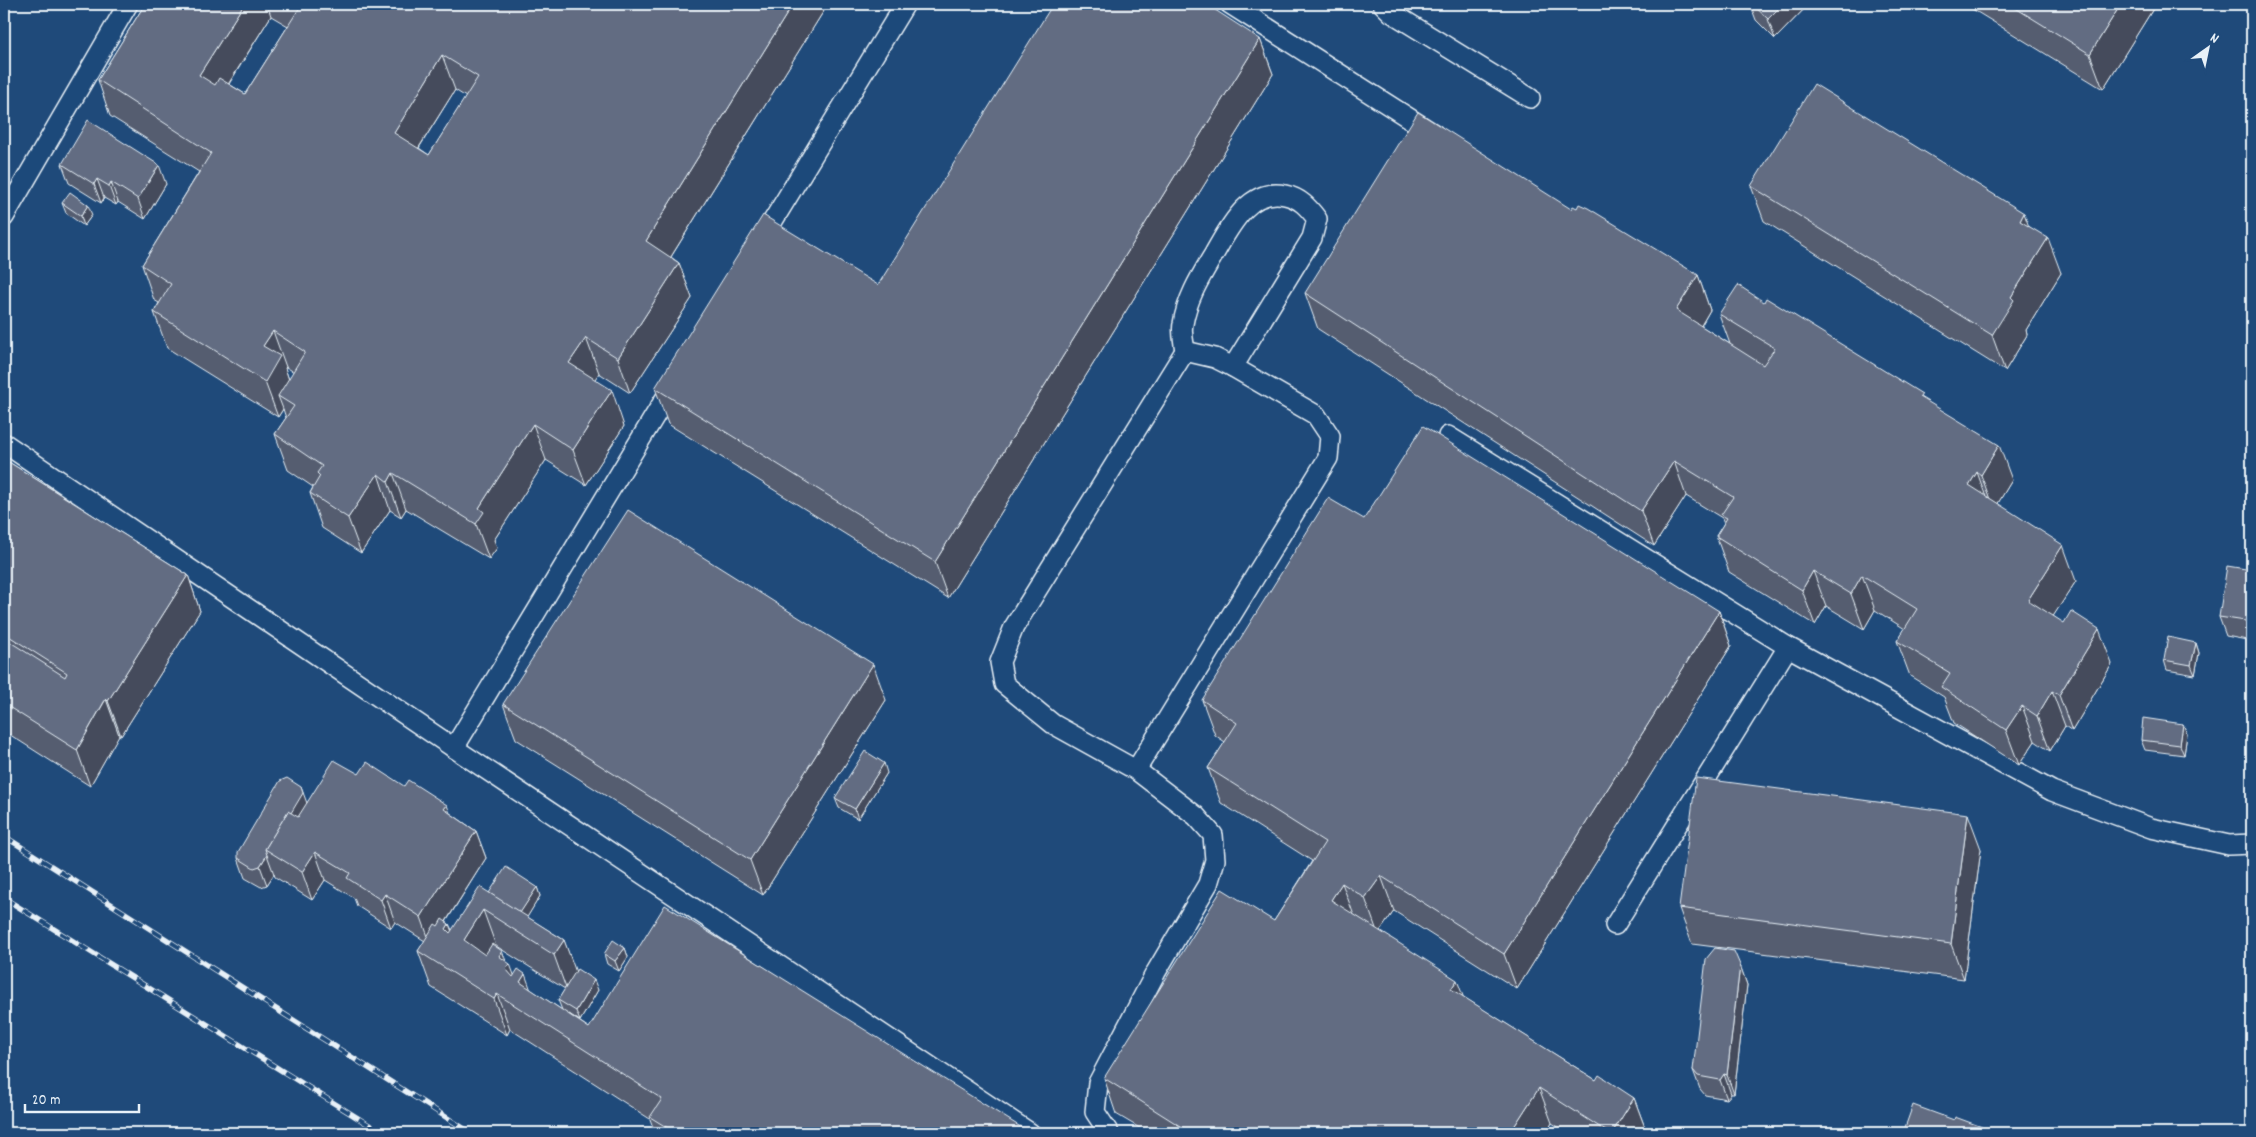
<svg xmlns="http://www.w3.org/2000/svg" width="2256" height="1137" font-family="Dekko,sans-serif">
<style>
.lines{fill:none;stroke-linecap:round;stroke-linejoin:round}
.service-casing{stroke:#e8f1f8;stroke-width:22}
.service{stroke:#1f4a7a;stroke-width:19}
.rail-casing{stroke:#e8f1f8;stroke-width:5.5}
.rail{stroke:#1f4a7a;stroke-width:4;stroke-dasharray:11;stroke-linecap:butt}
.wall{fill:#545d70;stroke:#e8f1f8;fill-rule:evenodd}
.shaded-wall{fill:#454c5b;stroke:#e8f1f8}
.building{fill:#626c82;stroke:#e8f1f8;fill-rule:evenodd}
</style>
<rect width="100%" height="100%" fill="#1f4a7a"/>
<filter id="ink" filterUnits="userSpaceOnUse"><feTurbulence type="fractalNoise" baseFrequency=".02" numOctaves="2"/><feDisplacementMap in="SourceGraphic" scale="10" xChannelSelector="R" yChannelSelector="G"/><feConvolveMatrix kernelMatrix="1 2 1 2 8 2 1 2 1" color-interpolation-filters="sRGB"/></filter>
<g filter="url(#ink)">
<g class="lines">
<defs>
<g id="service">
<polyline points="1230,4 1434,134"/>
<polyline points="1383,4 1392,13 1530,98"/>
<polyline points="4,217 128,4"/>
<polyline points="760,242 905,4"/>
<path d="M1185 351C1184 342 1181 332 1183 324 1187 298 1201 276 1214 254 1229 228 1249 187 1285 195 1300 198 1308 207 1317 219L1312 238 1233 367"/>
<polyline points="1448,436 1788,647 2052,791 2151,828 2229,845 2252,844"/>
<polyline points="4,443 454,748 1030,1133"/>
<polyline points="454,748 674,384"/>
<polyline points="1615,925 1788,647"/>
<polyline points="1109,1133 1095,1112 1098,1083 1156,972 1208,884 1215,860 1213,835 1196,816 1136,770 1053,724 1004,684 1000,662 1014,627 1185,351 1215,358 1233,367 1316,415 1330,436 1328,458 1136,770"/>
</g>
</defs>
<use href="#service" class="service-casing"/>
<use href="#service" class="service"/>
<defs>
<g id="rail">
<polyline points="4,836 471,1133"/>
<polyline points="4,898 382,1133"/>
</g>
</defs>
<use href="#rail" class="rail-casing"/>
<use href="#rail" class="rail"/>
</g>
<g class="wall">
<path d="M145 4H828L671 257 679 263 692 298 630 393 599 373 594 379 624 426 586 485 546 460 494 540 497 548 489 559 406 509 401 517 390 510 361 553 322 528 310 493 313 487 288 470 275 434 286 418 283 409 278 417 167 348 154 312 159 303 154 300 142 265 199 172 110 116 98 80ZM271 16 288 26 245 94 229 84ZM455 90 466 97 429 155 419 148ZM286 367 294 372 289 380 285 368Z"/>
<polygon points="1750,4 1809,4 1775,39 1756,20"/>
<polygon points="1964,4 2156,4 2103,89"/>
<polygon points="1260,39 1273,74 948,598 668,424 655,388 878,285"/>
<polygon points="62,164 166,184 145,219 118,202 116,205 104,198 101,203 69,183"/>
<polygon points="1751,186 2029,226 2061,273 2026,330 2027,335 2005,371 1764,221"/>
<polygon points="62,203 92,215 84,226 66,213"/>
<polygon points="1571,209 1698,275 1710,310 1701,326 1730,344 1719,314 1764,302 1924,400 2012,480 1998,503 2076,581 2053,616 2112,664 2072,731 2065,726 2050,751 2035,741 2019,765 1954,723 1944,697 1910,676 1897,641 1905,629 1875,610 1864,629 1826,606 1815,625 1729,572 1716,536 1724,523 1722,518 1686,496 1654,546 1318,329 1305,293"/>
<polygon points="4,459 188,575 200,611 121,736 119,735 117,738 90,786 4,731"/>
<polygon points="1364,519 1719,611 1731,646 1517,989 1394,911 1380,931 1463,997 1596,1080 1634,1098 1647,1133 1568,1133 1552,1123 1546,1133 1148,1133 1116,1114 1104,1078 1274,921 1312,861 1221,803 1208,768 1225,742 1215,735 1202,700"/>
<polygon points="2252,570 2252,641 2226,636 2219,617"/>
<polygon points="2196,643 2199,653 2195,675 2167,670 2164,660"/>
<polygon points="886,700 763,895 516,739 503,704"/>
<polygon points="2183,724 2187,734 2184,755 2145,750 2141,740"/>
<polygon points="887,773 858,819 839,808 835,798"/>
<path d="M359 774 450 813 476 831 486 858 446 922 449 924 452 930 489 893 537 887 540 896 527 917 564 940 575 972 598 990 580 1021 569 1014 589 1028 1028 1133H655L650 1119 510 1029 507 1035 431 987 418 951 425 941 395 922 391 928 357 906 354 898 325 880 312 900 275 877 274 874 267 885 261 887 245 878 238 858 307 803ZM496 946 565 989 558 1000 562 1010 530 989 514 975 506 961Z"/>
<polygon points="1981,849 1964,979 1692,944 1679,908"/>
<polygon points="625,948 628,957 619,971 607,964 604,954"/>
<polygon points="1740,965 1747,985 1734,1094 1731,1094 1727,1099 1705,1095 1700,1089 1693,1070"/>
</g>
<g class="shaded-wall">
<polygon points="244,4 267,4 271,16 212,110 199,75"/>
<polygon points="793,4 828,4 659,276 646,241"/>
<polygon points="1783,4 1809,4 1775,39 1768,19"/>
<polygon points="2121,4 2156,4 2103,89 2090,54"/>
<polygon points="1260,39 1273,74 948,598 935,562"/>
<polygon points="442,55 455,90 406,168 394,133"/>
<polygon points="159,165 166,184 145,219 138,199"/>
<polygon points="97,179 104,198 101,203 94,184"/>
<polygon points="111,182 118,202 116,205 109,186"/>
<polygon points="88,205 92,215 84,226 81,216"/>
<polygon points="2024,213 2037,249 2020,221"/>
<polygon points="2048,238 2061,273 2026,330 2027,335 2005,371 1992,335 2011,297"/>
<polygon points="679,263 692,298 630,393 618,358"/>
<polygon points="1698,275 1710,310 1689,346 1676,310"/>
<polygon points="273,331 286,367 285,368 293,392 278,396 283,409 278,417 265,382 263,346"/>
<polygon points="586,338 599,373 582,399 569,363"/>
<polygon points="612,390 624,426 586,485 573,450"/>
<polygon points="533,424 546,460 494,540 497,548 489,559 476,524 479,508"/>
<polygon points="1999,445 2012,480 1994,510 1981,475"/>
<polygon points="1674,461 1686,496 1654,546 1641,511"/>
<polygon points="1977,472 1990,508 1969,485"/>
<polygon points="393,473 406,509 401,517 388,482"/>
<polygon points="378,474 390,510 361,553 348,518"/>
<polygon points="2063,545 2076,581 2041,635 2028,600"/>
<polygon points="1813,571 1826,606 1815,625 1802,590"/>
<polygon points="188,575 200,611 121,736 108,701"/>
<polygon points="1862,575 1875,610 1864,629 1851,594"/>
<polygon points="1719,611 1731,646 1517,989 1504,954"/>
<polygon points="2099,629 2112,664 2072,731 2059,695"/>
<polygon points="2196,643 2199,653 2195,675 2191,665"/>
<polygon points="873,664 886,700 763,895 750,860"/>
<polygon points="2052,691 2065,726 2050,751 2037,716"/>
<polygon points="106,699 119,735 90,786 77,750"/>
<polygon points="2022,706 2035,741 2019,765 2006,730"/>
<polygon points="2183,724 2187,734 2184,755 2180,745"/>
<polygon points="884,763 887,773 858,819 855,809"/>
<polygon points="301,787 308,806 269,851"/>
<polygon points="447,805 457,833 444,809"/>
<polygon points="1968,814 1981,849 1964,979 1951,944"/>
<polygon points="476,831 486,858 431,945 421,917"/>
<polygon points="315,852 325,880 312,900 302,872"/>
<polygon points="267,855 274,874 267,885 260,866"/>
<polygon points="1381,876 1394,911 1378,934 1365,898"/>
<polygon points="1342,883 1355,918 1331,900"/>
<polygon points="537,887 540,896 523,924 519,914"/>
<polygon points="385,894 395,922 391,928 381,900"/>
<polygon points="483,910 496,946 476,976 464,940"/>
<polygon points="449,924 462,959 446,929"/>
<polygon points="564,940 577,975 567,991 554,955"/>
<polygon points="625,948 628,957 619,971 615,961"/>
<polygon points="502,951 508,966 510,964 523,999 499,956"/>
<polygon points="1740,965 1747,985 1734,1094 1727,1075"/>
<polygon points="525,974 538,1010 520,982"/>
<polygon points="594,980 598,990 580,1021 576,1011"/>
<polygon points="1457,980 1470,1015 1451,989"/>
<polygon points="497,994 510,1029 507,1035 494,999"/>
<polygon points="1724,1074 1731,1094 1727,1099 1720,1080"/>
<polygon points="1539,1088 1552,1123 1546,1133 1510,1133"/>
<polygon points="1634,1098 1647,1133 1612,1133"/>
<polygon points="1982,1127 1984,1133 1980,1132"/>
</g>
<g class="building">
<path d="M145 4H244L199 75 215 85 219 78 245 94 300 7 295 4H793L646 241 679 263 618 358 586 338 569 363 612 390 573 450 533 424 479 508 484 512 476 524 393 473 388 482 378 474 348 518 310 493 320 476 317 473 322 466 275 434 294 406 278 396 305 352 273 331 263 346 280 356 265 382 154 312 171 284 142 265 211 153 98 80ZM442 55 478 77 429 155 394 133Z"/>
<polygon points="1053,4 1206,4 1260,39 935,562 655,388 763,215 878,285"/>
<polygon points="1752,4 1783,4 1768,19"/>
<polygon points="2009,4 2121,4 2090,54"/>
<polygon points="1814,84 2024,213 2020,221 2048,238 2011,297 2014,300 1992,335 1751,186"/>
<polygon points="1418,112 1571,209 1573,206 1577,208 1579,204 1588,208 1698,275 1676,310 1763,365 1775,348 1719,314 1738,285 1764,302 1766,298 1922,394 1920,397 1999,445 1981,475 1977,472 1969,485 2063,545 2028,600 2064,623 2071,611 2099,629 2059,695 2052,691 2037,716 2022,706 2006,730 1941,687 1950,673 1897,641 1917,609 1862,575 1851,594 1813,571 1802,590 1716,536 1727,518 1721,515 1733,497 1674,461 1641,511 1305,293"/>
<polygon points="88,120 159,165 138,199 111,182 109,186 97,179 94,184 62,164"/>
<polygon points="70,192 88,205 81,216 62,203"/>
<polygon points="1423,426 1719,611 1504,954 1381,876 1365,898 1342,883 1331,900 1457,980 1451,989 1596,1080 1599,1075 1634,1098 1612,1133 1609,1133 1539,1088 1510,1133 1191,1133 1104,1078 1222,889 1274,921 1325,842 1208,768 1237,723 1202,700 1328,498 1364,519"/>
<polygon points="4,459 188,575 108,701 106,699 104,702 77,750 4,704 4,638 65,677 67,673 4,633"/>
<polygon points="628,510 873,664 750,860 503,704"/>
<polygon points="2227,566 2252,570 2252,622 2219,617"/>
<polygon points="2168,637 2196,643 2191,665 2164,660"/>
<polygon points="2143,718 2183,724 2180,745 2141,740"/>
<polygon points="865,751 884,763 855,809 835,798"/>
<polygon points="334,760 359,774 367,762 404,786 408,780 447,805 444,809 476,831 421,917 385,894 381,900 347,878 350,873 315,852 302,872 265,849 288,811 298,817"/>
<polygon points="287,778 301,787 303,793 291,813 288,811 265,849 267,855 260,866 254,868 238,858 238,852 280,781"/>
<polygon points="1696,778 1968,814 1951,944 1679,908"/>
<polygon points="506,867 537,887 520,913 489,893"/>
<polygon points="480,887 564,940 554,955 483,910 464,940 485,955 492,944 502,951 499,956 510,964 506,969 513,977 518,969 525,974 520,982 589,1028 665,905 1027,1131 1026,1133 676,1133 650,1117 662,1099 497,994 494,999 418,951 435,924 438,926 442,919 449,924 446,929 450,933"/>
<polygon points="613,940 625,948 615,961 604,954"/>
<polygon points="1715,948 1734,951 1740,965 1727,1075 1724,1074 1720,1080 1698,1076 1693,1070 1706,959"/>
<polygon points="577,969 594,980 576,1011 558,1000"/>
<polygon points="1913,1105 1954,1120 1955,1117 1982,1127 1980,1132 1983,1133 1903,1133"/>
<polygon points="53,1128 59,1133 48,1133"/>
<polygon points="1866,1131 1881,1133 1866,1133"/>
</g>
</g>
<rect width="2256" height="1137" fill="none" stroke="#1f4a7a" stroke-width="20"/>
<rect x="10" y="10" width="2236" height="1117" fill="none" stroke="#e8f1f8" stroke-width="2" filter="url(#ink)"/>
<g transform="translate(2208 48) rotate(33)" stroke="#1f4a7a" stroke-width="4" paint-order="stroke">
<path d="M0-4L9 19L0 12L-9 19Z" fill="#e8f1f8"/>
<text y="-8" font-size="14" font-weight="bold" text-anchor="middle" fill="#e8f1f8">N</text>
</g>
<path d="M25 1104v8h114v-8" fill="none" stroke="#e8f1f8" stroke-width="2.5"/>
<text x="32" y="1104" font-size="15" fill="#e8f1f8" stroke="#1f4a7a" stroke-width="4" paint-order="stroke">20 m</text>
</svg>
